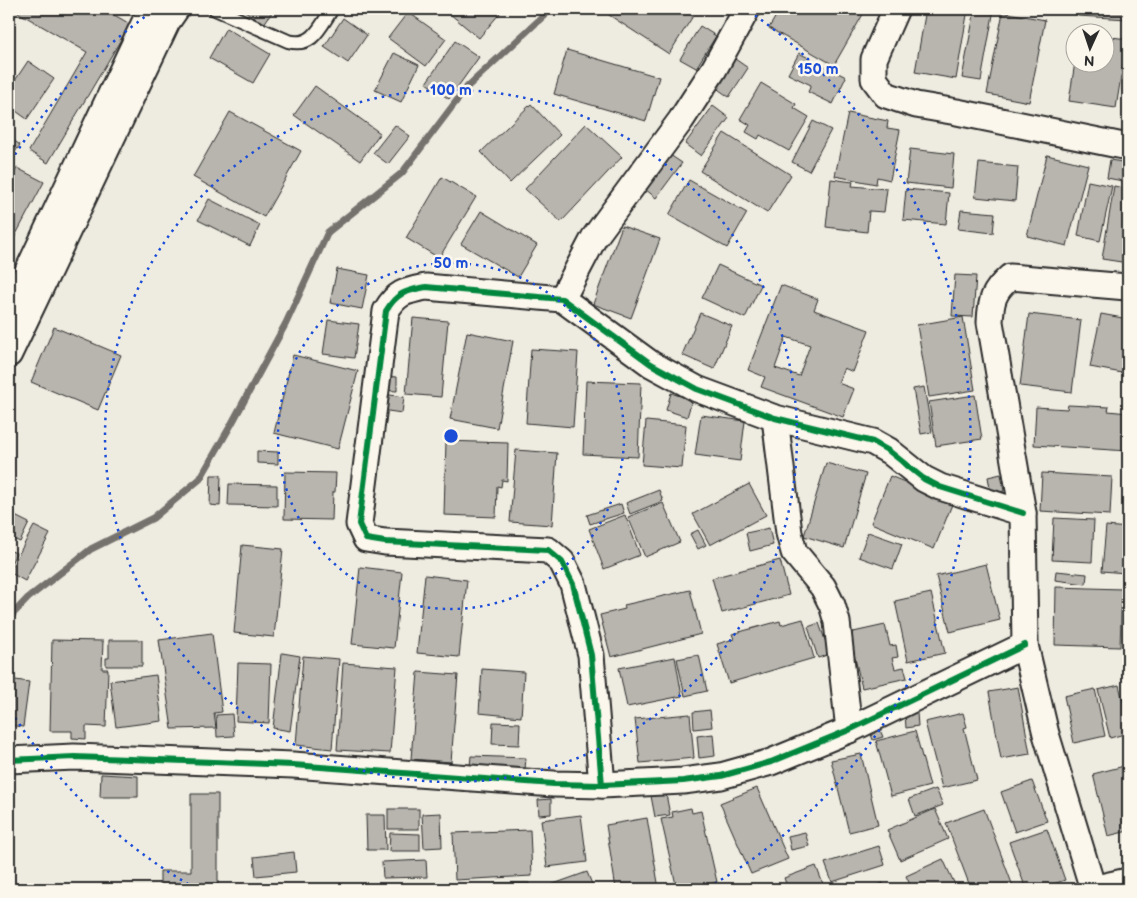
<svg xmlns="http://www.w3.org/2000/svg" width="1137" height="898" font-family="'Balsamiq Sans',sans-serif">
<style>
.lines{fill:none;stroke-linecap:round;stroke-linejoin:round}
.stream{stroke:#74726e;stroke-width:7}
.building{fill:#b8b5ae;stroke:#2b2b2b;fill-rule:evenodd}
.lane-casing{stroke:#2b2b2b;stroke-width:16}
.street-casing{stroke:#2b2b2b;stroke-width:29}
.lane{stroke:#fbf7ec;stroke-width:12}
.street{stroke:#fbf7ec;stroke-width:25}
.cycleway-casing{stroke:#fbf7ec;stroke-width:9}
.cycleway{stroke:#00873e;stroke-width:6}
.ring{fill:none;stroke:#1d4ed8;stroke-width:2.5;stroke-dasharray:2.5 5}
.centre{fill:#1d4ed8;stroke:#fbf7ec;stroke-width:2.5}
.ring-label{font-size:15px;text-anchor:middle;font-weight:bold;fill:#1d4ed8;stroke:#fbf7ec;stroke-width:5;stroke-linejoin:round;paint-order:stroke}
</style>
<rect width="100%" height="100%" fill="#eeebe0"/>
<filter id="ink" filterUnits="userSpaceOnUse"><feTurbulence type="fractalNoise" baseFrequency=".02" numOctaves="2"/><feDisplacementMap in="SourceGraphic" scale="10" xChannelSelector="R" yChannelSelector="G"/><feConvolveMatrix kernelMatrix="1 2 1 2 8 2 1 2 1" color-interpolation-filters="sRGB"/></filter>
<g filter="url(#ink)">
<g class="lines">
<polyline class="stream" points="9,618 28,598 91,549 153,518 200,479 231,425 286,323 328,232 402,173 467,87 551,9"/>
</g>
<g class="building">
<polygon points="12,9 104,9 130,24 48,163 29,151 87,52"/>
<polygon points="242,9 274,9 264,24"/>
<polygon points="444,9 495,9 500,13 479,38"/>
<polygon points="613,9 681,9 693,16 669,54 609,15"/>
<polygon points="780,9 866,9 834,65 769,28"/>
<polygon points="926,9 968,9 956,79 915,72"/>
<polygon points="975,9 994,9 981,81 962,78"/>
<polygon points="1078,9 1128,9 1128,19 1078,16"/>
<polygon points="408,12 446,39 426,66 388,38"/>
<polygon points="1003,12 1045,20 1029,102 987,94"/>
<polygon points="343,18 367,35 348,63 324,47"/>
<polygon points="700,26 716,36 696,68 680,59"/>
<polygon points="226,28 270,54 253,83 209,58"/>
<polygon points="1104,36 1127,39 1116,108 1069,101 1075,62 1104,62"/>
<polygon points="455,41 479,57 449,99 426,83"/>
<polygon points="567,50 659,77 646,121 554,94"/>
<polygon points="394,53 419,65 401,102 375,90"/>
<polygon points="799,53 846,77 833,104 808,92 811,85 788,74"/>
<polygon points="735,59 748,68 729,97 715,87"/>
<polygon points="28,61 54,79 27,119 9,106 9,78 14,82"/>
<polygon points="761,83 796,104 794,108 809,117 789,151 760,135 758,139 746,132 750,125 740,119"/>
<polygon points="315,86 380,133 360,161 294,115"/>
<polygon points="531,104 560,135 510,183 481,152"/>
<polygon points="713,106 729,118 701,156 685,144"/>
<polygon points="230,112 301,151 264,217 193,177"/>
<polygon points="848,113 888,121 887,128 900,130 890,180 877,177 876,184 835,176"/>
<polygon points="813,121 831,130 809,171 792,162"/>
<polygon points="586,124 622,157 561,222 525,189"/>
<polygon points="395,125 410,136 388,164 373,153"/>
<polygon points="724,133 791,175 767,213 700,171"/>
<polygon points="9,137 20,145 9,160"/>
<polygon points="910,149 954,154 951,188 906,183"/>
<polygon points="670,155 682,163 656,198 645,189"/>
<polygon points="1047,155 1088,165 1067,246 1027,236"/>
<polygon points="1110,160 1128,163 1128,182 1107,178"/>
<polygon points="979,163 1018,167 1015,201 975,197"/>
<polygon points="17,168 44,182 13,240 9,238 9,183"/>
<polygon points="442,177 476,197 439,258 406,238"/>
<polygon points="831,179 853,182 852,186 887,189 884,212 869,211 867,232 826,227"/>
<polygon points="689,180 747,213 727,248 669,215"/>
<polygon points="1088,181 1112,186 1100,241 1078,236"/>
<polygon points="1114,186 1128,189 1128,263 1102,259"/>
<polygon points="906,189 949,193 946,224 903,220"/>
<polygon points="209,199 260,225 250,246 198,220"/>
<polygon points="961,210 995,213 993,233 958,229"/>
<polygon points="481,211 537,245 518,277 461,244"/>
<polygon points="622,226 660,239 631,318 593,304"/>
<polygon points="718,265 761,285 745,318 702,298"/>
<polygon points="337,269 369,275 362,309 330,303"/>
<polygon points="955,275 976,276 973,317 952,316"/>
<path d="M781 285 818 299 814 310 869 330 853 372 844 368 838 383 854 389 843 417 761 387 765 377 748 370ZM786 337 810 345 799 376 775 368Z"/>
<polygon points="700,313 732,326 714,369 682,355"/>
<polygon points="1029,314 1081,320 1072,392 1020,386"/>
<polygon points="1101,314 1128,319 1128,343 1122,373 1090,367"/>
<polygon points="963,317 975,390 929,397 917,325"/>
<polygon points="413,318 448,321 441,397 406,394"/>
<polygon points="328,320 359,324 354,358 323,354"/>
<polygon points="54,327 121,355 98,410 31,382"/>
<polygon points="467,332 513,341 497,428 450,419"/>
<polygon points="531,349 578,352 573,427 526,423"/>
<polygon points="293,355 358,371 338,449 274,433"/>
<polygon points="381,376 397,377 397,391 380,390"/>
<polygon points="586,381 641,383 638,457 583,454"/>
<polygon points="924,387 932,432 921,434 913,389"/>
<polygon points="671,393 692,400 687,417 666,410"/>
<polygon points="383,394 404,397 402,413 381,410"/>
<polygon points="975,395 982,439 936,446 929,402"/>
<polygon points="1068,405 1109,407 1108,411 1128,413 1128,451 1034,445 1036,407 1067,409"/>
<polygon points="701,415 745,421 740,461 695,455"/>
<polygon points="646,421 686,425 682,468 642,465"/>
<polygon points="446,441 508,443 507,481 502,480 501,487 497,486 496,517 444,515"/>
<polygon points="516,450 557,453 552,525 510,522"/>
<polygon points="257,451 278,452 278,464 257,463"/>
<polygon points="826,463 866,474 844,548 804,536"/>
<polygon points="285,472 336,473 335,492 333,492 332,520 284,519"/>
<polygon points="1042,473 1112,477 1110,515 1040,511"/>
<polygon points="1001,474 1004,491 991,494 988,477"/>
<polygon points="211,475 221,475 220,506 210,505"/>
<polygon points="890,476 953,502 934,549 871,523"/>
<polygon points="229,484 277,485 277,506 228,505"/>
<polygon points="749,484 766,515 710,545 693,514"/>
<polygon points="659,490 663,501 630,514 626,503"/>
<polygon points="663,503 680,542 645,557 628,517"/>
<polygon points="621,504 624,513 590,524 587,515"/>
<polygon points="9,513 29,523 20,542 9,537"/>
<polygon points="625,515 640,555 604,569 589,529"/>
<polygon points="1054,518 1094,520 1092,562 1052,560"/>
<polygon points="34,526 50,534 25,581 9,572"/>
<polygon points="1106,526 1128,528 1125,573 1102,571"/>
<polygon points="769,528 773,545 750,551 746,533"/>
<polygon points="698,530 706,545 698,549 690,534"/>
<polygon points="868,532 902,544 893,569 859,557"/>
<polygon points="242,545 283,549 274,637 234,633"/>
<polygon points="9,550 16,553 9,568"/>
<polygon points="780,560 789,595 722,613 712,578"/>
<polygon points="986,564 1000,620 950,632 936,576"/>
<polygon points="360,567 402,572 394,648 352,644"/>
<polygon points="1056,571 1087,574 1086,584 1055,580"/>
<polygon points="425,575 467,580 459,657 417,653"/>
<polygon points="1056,587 1122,589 1120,647 1055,645"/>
<polygon points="690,590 701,634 611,657 600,615 625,609 624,605"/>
<polygon points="931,593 945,653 908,661 895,601"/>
<polygon points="803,619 814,658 729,683 717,644 734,639 732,634 780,621 781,625"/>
<polygon points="819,623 830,654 818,658 808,627"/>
<polygon points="885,625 890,646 896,645 898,657 892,658 895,669 904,667 907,678 862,688 849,633"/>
<polygon points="212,633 222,712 214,713 216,728 172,729 159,640"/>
<polygon points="52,640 103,641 102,669 108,669 106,727 86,726 86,739 72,738 72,731 50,731"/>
<polygon points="109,640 142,640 142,666 106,666 106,658 109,658"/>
<polygon points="282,653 300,656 290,731 273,728"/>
<polygon points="699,655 707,691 685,696 677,659"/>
<polygon points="303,656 339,659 332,749 296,745"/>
<polygon points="675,657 682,696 627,707 619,668"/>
<polygon points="238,663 271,664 269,723 236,721"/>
<polygon points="343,663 397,667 390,753 337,750"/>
<polygon points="482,669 524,672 521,717 479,713"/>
<polygon points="418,672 458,675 451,762 411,759"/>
<polygon points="156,675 162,721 116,727 110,681"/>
<polygon points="9,679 29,682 23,727 9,725"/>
<polygon points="1119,685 1128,722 1128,733 1110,738 1098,690"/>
<polygon points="1018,687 1030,754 1001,759 989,692"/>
<polygon points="1095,689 1105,736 1074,743 1064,696"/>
<polygon points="710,710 712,727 694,729 693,712"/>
<polygon points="917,713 918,726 906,728 905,714"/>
<polygon points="963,713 967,727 964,728 977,780 942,788 925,722"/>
<polygon points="232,714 234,736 217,737 216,715"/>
<polygon points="690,714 694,758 640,763 635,719"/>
<polygon points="493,722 520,723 519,745 492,744"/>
<polygon points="878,725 883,737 873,740 869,729"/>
<polygon points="915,731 930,786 891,796 876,741"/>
<polygon points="713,734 715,756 699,758 697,736"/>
<polygon points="861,754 878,825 849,832 831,760"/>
<polygon points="471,756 526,758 525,769 470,766"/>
<polygon points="1128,765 1128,831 1108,836 1093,774"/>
<polygon points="101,774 138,776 138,797 100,797"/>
<polygon points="1032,781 1047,821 1015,832 1001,792"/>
<polygon points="757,788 788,859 751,874 720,803"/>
<polygon points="936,789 943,805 915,816 909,799"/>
<polygon points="191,794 218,794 218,884 204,884 204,889 160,889 160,871 191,871"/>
<polygon points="666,794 670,815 655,817 651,796"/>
<polygon points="551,799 551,814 539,815 538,800"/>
<polygon points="691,808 692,813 701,811 717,882 685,889 677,889 661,819 673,817 672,812"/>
<rect x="388" y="809" width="31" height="20"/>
<polygon points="935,809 948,839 900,860 887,830"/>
<polygon points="984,809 1014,889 971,889 946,823"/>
<polygon points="441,813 442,847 424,848 422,814"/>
<polygon points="366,815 385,815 386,850 367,850"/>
<polygon points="581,815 587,862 547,867 541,820"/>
<polygon points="647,818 659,889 616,889 606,825"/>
<polygon points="1047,829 1065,880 1039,889 1026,889 1009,842"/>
<polygon points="530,830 532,876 455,880 453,833"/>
<polygon points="805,832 809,846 791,850 788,836"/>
<polygon points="390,833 420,834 420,851 389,851"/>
<polygon points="879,846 885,865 832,882 825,863"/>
<polygon points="294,852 296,872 256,876 254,857"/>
<polygon points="943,859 957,889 912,889 906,876"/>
<polygon points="426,860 427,877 383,878 382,862"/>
<polygon points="816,866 825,889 788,889 784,878"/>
<polygon points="587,872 594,889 549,889 548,886"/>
<rect x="496" y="883" width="33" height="6"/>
<polygon points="883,883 885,889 871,889 870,888"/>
</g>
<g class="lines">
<defs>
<path id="lane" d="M215 9 288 41C313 48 320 27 332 9"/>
<g id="street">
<polyline points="896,9 874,59 874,79 886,95 916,105 957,112 1128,147"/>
<polyline points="562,299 594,238 681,120 714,69 747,9"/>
<polyline points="9,311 151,9"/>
<polyline points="9,354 167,22 176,9"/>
<polyline points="775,418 789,533 794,552 823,587 832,605 837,622 849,730"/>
<polyline points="9,760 74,757 293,765 554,784 602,785 683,781 721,776 771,762 849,730 1025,645"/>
<path d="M602 785 591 655 573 584 562 562 548 550 385 542 366 539 359 524 386 311C397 292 406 291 426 287L562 299 651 364 697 389 775 418 873 442 889 451 924 479 940 487 1023 513"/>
<polyline points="1092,889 1128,881"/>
<path d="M1093 889 1046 734 1025 645 1023 513 990 322C991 300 993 292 1010 277L1127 287"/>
</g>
</defs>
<use href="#lane" class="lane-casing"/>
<use href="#street" class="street-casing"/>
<use href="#lane" class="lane"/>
<use href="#street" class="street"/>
<defs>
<g id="cycleway">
<polyline points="9,760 74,757 293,765 554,784 602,785 683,781 721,776 771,762 849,730 1025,645"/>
<path d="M602 785 591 655 573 584 562 562 548 550 385 542 366 539 359 524 386 311C397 292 406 291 426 287L562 299 651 364 697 389 775 418 873 442 889 451 924 479 940 487 1023 513"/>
</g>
</defs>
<use href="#cycleway" class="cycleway-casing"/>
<use href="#cycleway" class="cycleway"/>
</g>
</g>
<g class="ring">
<circle cx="451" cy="436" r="173"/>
<circle cx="451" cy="436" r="346"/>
<path d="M195 888A519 519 0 0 1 11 711M11 161A519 519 0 0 1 153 11M749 11A519 519 0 0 1 707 888"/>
</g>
<circle cx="451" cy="436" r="8" class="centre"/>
<g class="ring-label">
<text x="818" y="74">150 m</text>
<text x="451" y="95">100 m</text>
<text x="451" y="268">50 m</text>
</g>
<rect width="1137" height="898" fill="none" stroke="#fbf7ec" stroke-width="30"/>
<rect x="15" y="15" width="1107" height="868" fill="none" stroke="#2b2b2b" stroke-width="2" filter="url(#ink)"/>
<g transform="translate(1090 48) rotate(183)"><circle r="24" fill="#fbf7ec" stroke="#a8a59f"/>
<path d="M0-4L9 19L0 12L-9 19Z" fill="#2b2b2b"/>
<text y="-8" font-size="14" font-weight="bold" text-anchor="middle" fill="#2b2b2b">N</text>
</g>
</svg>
